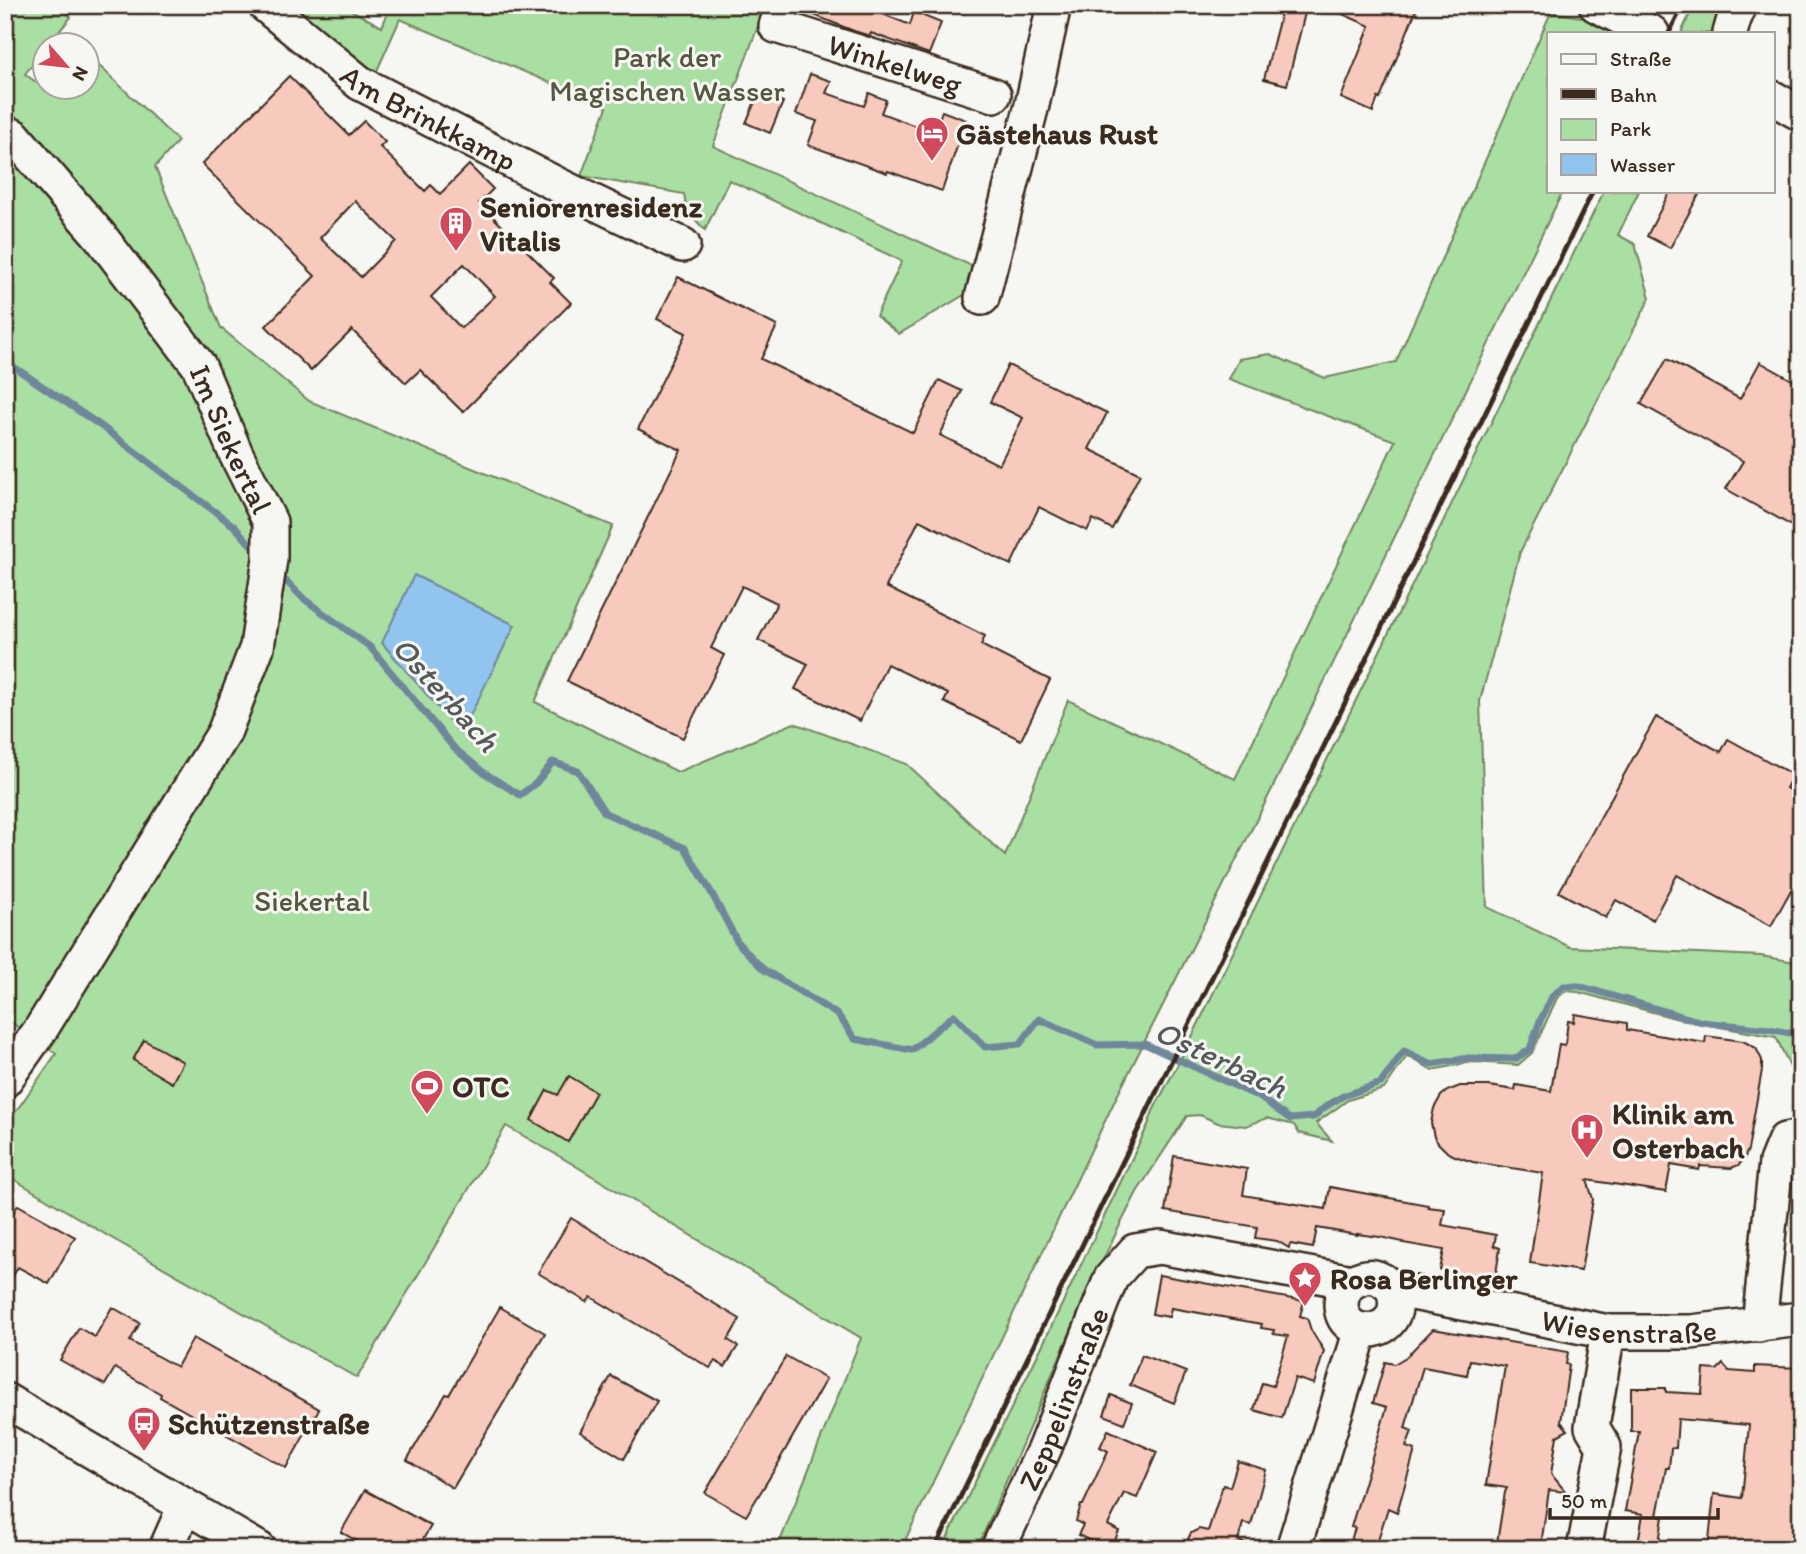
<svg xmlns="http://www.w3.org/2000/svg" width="1806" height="1554" font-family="Itim,sans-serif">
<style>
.green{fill:#a9dfa2;stroke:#728460;stroke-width:2}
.water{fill:#91c4ee;stroke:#6f869b;stroke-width:2}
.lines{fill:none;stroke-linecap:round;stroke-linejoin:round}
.stream{stroke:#6f869b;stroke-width:7}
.building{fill:#f8cabd;stroke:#3b2a1e;stroke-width:2;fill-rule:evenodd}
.minor-casing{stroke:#3b2a1e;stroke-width:38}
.minor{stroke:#f6f6f2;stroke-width:33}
.rail{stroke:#3b2a1e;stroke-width:5}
.labels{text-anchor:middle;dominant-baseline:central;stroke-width:6;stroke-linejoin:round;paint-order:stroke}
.park-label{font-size:30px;fill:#56573f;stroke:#f6f6f2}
.street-label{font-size:30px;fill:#3b2a1e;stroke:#f6f6f2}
.poi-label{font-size:30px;font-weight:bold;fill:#3b2a1e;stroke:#f6f6f2;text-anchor:start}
.water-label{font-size:32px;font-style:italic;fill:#55585c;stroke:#f6f6f2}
</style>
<rect width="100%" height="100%" fill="#f6f6f2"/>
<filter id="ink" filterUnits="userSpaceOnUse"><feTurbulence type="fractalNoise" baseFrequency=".0143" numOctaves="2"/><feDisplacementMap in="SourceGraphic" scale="14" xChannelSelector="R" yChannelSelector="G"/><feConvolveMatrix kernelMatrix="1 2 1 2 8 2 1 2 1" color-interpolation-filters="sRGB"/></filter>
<g filter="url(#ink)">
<g class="green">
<polygon points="5,5 58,5 71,17 48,45 46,46 45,48 25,74 44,88 88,88 88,55 178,141 155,167 221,328 309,401 613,526 535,702 678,772 794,723 907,764 1005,856 1068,700 1235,779 1395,441 1229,379 1239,359 1270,354 1325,378 1396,362 1551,12 1586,18 1592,5 1654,5 1640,33 1549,33 1549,191 1563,191 1269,795 1115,1100 901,1549 777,1549 861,1338 564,1159 506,1126 357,1378 108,1236 5,1174 5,1127 56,1054 5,1018"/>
<polygon points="293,5 342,5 382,27 391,5 766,5 713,146 985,272 984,283 899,334 876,316 902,261 729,180 705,230 687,211 684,194 581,176 607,107 400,19 376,73 367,67"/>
<polygon points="1694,5 1725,5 1712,33 1681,33"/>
<polygon points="1604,191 1639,191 1618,235 1635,244 1650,298 1520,552 1480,701 1487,907 1570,947 1761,956 1801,963 1801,1090 1776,1037 1686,1021 1578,992 1566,991 1557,998 1532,1053 1518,1065 1472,1062 1432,1070 1407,1056 1384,1089 1348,1100 1316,1123 1332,1141 1299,1133 1294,1125 1267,1118 1246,1126 1218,1123 1200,1115 1187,1116 1137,1192 1120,1225 1088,1291 977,1549 942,1549 1043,1344 1148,1125 1153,1111 1188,1045"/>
</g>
<polygon class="water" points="414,575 515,625 461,734 382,643"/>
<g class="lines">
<g class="stream">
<polyline points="5,361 101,426 234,526 260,555"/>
<polyline points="278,573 304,599 370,647 454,748 483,772 520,795 536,783 553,762 578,771 605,813 685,848 711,892 738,943 763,969 838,1015 855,1039 912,1050 954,1015 985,1047 1020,1044 1039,1019 1097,1045 1145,1044 1259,1097 1290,1119 1314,1117 1325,1107 1343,1096 1381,1083 1404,1051 1431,1064 1469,1058 1515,1059 1530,1049 1540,1021 1553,995 1564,986 1579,986 1702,1022 1769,1029 1801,1035"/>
</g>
</g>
<g class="building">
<polygon points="802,5 860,5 910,25 914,12 941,23 929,54 871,33 870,36 854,31 801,10"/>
<polygon points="1283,5 1307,5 1287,85 1264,79"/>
<polygon points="1322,5 1405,5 1416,10 1380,99 1378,98 1373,112 1341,98 1370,26"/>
<polygon points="810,74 831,81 826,93 864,106 869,93 886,100 881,113 934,133 942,111 966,120 942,191 888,171 887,173 808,145 817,121 796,114"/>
<path d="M289 76 349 135 364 121 385 142 380 147 425 191 431 185 440 194 469 165 493 189 479 203 554 278 550 282 571 303 463 412 420 370 406 383 352 330 311 371 266 326 315 276 202 164ZM355 201 396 241 361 277 320 238ZM464 264 495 296 461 328 431 297Z"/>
<polygon points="759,92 783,102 770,133 746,123"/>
<polygon points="1670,191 1701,191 1670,248 1647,236"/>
<polygon points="678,277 777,326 761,359 913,433 939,380 962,391 940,435 999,465 1023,418 990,402 1008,365 1107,413 1089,449 1140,474 1112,529 1093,519 1087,531 1039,507 1011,565 919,520 886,587 985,636 981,645 1050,680 1021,740 944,702 948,694 887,664 860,721 795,689 808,664 758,640 777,603 742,586 711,648 724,655 683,738 567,681 681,450 638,429 686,333 657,319"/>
<polygon points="1667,359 1740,399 1760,362 1801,385 1801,531 1726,489 1743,461 1641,404"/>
<polygon points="1656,717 1721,752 1728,739 1793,775 1786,788 1801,796 1801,895 1791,890 1771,926 1677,875 1653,920 1616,900 1606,918 1559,892"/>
<polygon points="1575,1014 1627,1023 1627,1030 1705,1043 1706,1036 1743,1041 1756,1048 1762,1060 1762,1070 1748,1150 1744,1159 1739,1165 1731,1168 1700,1166 1699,1170 1671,1165 1666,1192 1587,1180 1593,1199 1581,1271 1530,1263 1543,1173 1473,1162 1455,1156 1448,1153 1438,1143 1434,1137 1431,1123 1434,1108 1441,1096 1447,1091 1460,1086 1489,1086 1515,1090 1516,1085 1551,1091 1559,1044 1565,1045 1568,1021 1574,1022"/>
<polygon points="144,1040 183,1062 172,1083 133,1060"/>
<polygon points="569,1076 596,1092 568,1142 531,1120 547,1090 558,1095"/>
<polygon points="1174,1156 1247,1169 1243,1195 1326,1209 1330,1187 1428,1205 1428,1207 1445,1209 1442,1225 1496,1235 1494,1246 1500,1248 1495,1280 1440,1270 1444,1250 1403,1243 1403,1242 1380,1237 1357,1234 1357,1235 1317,1228 1313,1248 1290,1244 1289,1248 1277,1241 1255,1238 1257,1227 1165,1211"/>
<polygon points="18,1205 75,1237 49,1284 18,1267 5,1290 5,1226"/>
<polygon points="571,1218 740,1319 728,1340 738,1346 725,1367 715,1361 710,1368 591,1297 587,1302 538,1273"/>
<polygon points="1159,1275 1304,1301 1300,1316 1307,1318 1311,1330 1324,1351 1314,1384 1295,1378 1282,1418 1254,1410 1262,1383 1273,1386 1288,1336 1273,1334 1274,1330 1261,1328 1262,1324 1171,1308 1169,1317 1152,1314"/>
<polygon points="112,1307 140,1323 130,1341 177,1367 193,1338 319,1409 286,1468 160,1397 161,1394 115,1368 105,1385 60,1360 79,1328 95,1337"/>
<polygon points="500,1307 545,1333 453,1488 407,1460 446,1394 449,1395"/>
<polygon points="1433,1329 1568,1352 1566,1364 1569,1365 1561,1422 1568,1430 1557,1436 1551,1474 1566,1492 1549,1490 1541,1545 1540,1544 1539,1549 1496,1549 1505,1492 1507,1488 1486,1485 1505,1366 1470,1360 1467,1375 1423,1367 1405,1428 1412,1431 1406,1447 1415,1450 1397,1512 1388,1508 1375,1549 1348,1549 1355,1528 1351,1527 1387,1407 1373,1403 1385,1362 1394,1364 1406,1357"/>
<polygon points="1142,1355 1186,1372 1174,1403 1130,1385"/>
<polygon points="786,1356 826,1379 780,1459 781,1459 746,1516 705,1493"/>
<polygon points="1723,1364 1729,1371 1755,1373 1755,1366 1801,1368 1801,1487 1798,1510 1801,1511 1801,1544 1796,1543 1796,1549 1708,1549 1714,1494 1742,1498 1749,1425 1678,1419 1676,1448 1671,1448 1669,1468 1666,1468 1657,1516 1663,1517 1658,1549 1637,1549 1643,1514 1625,1511 1639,1431 1631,1431 1631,1388 1666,1388 1666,1392 1702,1394 1704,1369 1717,1370"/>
<polygon points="611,1376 657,1401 624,1459 580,1432"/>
<polygon points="1111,1395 1132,1403 1124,1423 1104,1415"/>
<polygon points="1108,1430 1157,1452 1137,1498 1124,1493 1108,1525 1119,1531 1111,1549 1108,1549 1078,1535 1083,1525 1076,1521 1081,1505 1083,1505 1108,1451 1100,1447"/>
<polygon points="1238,1461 1266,1470 1251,1525 1243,1523 1238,1541 1250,1545 1250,1549 1189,1549 1188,1539 1191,1533 1199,1529 1208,1531 1223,1485 1230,1487"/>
<polygon points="365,1490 431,1526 417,1549 371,1549 341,1532"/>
</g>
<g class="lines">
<defs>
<g id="minor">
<path id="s1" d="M265 5 360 83 560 186 683 245"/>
<path id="s2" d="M783 5 776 26 994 95"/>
<polyline points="1596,5 1652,33"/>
<polyline points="1730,33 1734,19 1740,5"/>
<polyline points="1773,98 1801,114"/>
<path id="s3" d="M5 132 14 136 100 236 199 366 236 454 270 522V559L257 647 224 733 41 1029 5 1080"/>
<polyline points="982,298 1032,105 1054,5"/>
<path d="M1352 1282C1344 1288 1341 1296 1341 1306 1344 1345 1409 1336 1393 1289"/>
<polyline points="1759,1325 1776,1162 1785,1140 1801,1137"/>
<polyline points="5,1400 259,1549"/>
<polyline points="166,1549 185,1506"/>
<path id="s4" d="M998 1549 1045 1447 1111 1278 1135 1251 1160 1247 1352 1282C1370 1273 1379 1275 1393 1289L1608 1332H1691L1801 1319"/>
<polyline points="1293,1549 1361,1330"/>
<polyline points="1584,1549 1604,1447 1592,1427 1608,1332"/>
</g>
</defs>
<use href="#minor" class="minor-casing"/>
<use href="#minor" class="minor"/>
<g class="rail">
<polyline points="1669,33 1683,5"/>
<polyline points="935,1549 1593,191"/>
</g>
</g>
</g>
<defs>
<symbol id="hotel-pin" viewBox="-11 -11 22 30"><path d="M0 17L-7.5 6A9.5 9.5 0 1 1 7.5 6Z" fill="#d1495b" stroke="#f6f6f2"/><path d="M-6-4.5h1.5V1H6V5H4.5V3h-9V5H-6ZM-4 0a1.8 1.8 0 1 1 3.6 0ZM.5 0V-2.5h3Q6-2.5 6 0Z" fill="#fff"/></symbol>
<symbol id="building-pin" viewBox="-11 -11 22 30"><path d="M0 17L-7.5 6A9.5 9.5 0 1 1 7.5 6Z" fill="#d1495b" stroke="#f6f6f2"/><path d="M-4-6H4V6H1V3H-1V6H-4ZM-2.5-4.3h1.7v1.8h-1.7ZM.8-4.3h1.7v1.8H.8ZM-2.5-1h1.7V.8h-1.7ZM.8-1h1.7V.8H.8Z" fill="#fff"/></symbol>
<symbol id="stadium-pin" viewBox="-11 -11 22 30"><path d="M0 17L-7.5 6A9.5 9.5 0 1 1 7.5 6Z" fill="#d1495b" stroke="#f6f6f2"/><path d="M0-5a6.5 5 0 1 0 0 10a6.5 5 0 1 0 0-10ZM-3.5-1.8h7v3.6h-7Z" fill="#fff"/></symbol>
<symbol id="hospital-pin" viewBox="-11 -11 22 30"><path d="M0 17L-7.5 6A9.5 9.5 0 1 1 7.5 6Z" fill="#d1495b" stroke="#f6f6f2"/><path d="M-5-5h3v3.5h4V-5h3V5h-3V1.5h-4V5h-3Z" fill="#fff"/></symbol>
<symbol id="sight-pin" viewBox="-11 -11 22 30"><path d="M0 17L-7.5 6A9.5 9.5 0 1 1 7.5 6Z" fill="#d1495b" stroke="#f6f6f2"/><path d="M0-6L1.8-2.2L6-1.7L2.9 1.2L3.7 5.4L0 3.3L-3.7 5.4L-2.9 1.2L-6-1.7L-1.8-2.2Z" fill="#fff"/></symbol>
<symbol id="bus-pin" viewBox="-11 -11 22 30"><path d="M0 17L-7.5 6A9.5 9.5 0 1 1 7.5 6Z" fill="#d1495b" stroke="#f6f6f2"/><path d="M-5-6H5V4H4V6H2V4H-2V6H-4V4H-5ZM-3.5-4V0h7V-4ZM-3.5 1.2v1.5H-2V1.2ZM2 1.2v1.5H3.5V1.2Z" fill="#fff"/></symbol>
</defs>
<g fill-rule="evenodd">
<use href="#hotel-pin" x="913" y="114" width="38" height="52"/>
<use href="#building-pin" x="437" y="204" width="38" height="52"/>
<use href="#stadium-pin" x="408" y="1067" width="38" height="52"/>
<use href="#hospital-pin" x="1568" y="1111" width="38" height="52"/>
<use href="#sight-pin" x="1286" y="1259" width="38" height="52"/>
<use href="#bus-pin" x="125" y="1404" width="38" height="52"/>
</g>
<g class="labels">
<g class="park-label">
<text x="667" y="56">Park der<tspan x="667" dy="34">Magischen Wasser</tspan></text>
<text x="312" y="900">Siekertal</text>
</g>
<g class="street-label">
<text stroke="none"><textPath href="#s2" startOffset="147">Winkelweg</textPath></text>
<text stroke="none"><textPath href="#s1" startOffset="200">Am Brinkkamp</textPath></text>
<text stroke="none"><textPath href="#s3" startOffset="385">Im Siekertal</textPath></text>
<text stroke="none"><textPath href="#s4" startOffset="836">Wiesenstraße</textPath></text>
<text stroke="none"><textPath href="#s4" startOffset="164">Zeppelinstraße</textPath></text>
</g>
<g class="poi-label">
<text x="956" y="133">Gästehaus Rust</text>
<text x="480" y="206">Seniorenresidenz<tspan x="480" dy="34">Vitalis</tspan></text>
<text x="452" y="1086">OTC</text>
<text x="1612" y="1113">Klinik am<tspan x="1612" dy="34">Osterbach</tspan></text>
<text x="1330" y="1278">Rosa Berlinger</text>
<text x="168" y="1423">Schützenstraße</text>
</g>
<g class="water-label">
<text transform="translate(446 694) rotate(48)">Osterbach</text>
<text transform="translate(1221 1059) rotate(25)">Osterbach</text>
</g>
</g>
<rect width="1806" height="1554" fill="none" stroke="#f6f6f2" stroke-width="28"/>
<rect x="14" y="14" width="1778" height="1526" fill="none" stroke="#3b2a1e" stroke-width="2.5" filter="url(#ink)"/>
<rect x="1547" y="32" width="228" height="161" fill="#f6f6f2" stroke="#aba49d" stroke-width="2"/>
<rect x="1561" y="54" width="35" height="10" fill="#f6f6f2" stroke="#aba49d" stroke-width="2"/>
<text x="1610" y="66" font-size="21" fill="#3b2a1e">Straße</text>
<rect x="1561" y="89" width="35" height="10" fill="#3b2a1e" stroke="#aba49d" stroke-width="2"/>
<text x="1610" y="102" font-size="21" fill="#3b2a1e">Bahn</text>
<rect x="1561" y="119" width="35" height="21" fill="#a9dfa2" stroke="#aba49d" stroke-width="2"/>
<text x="1610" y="136" font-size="21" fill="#3b2a1e">Park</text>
<rect x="1561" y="154" width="35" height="21" fill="#91c4ee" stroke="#aba49d" stroke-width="2"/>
<text x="1610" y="172" font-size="21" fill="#3b2a1e">Wasser</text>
<g transform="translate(66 66) rotate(118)"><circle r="33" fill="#f6f6f2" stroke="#aba49d" stroke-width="2"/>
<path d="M0-5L12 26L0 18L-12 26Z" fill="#d1495b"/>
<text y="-10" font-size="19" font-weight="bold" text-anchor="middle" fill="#3b2a1e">N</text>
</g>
<path d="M1550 1508v10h168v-10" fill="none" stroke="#3b2a1e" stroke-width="3.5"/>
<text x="1561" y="1508" font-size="21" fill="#3b2a1e" stroke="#f6f6f2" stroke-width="5" paint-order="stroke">50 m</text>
</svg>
